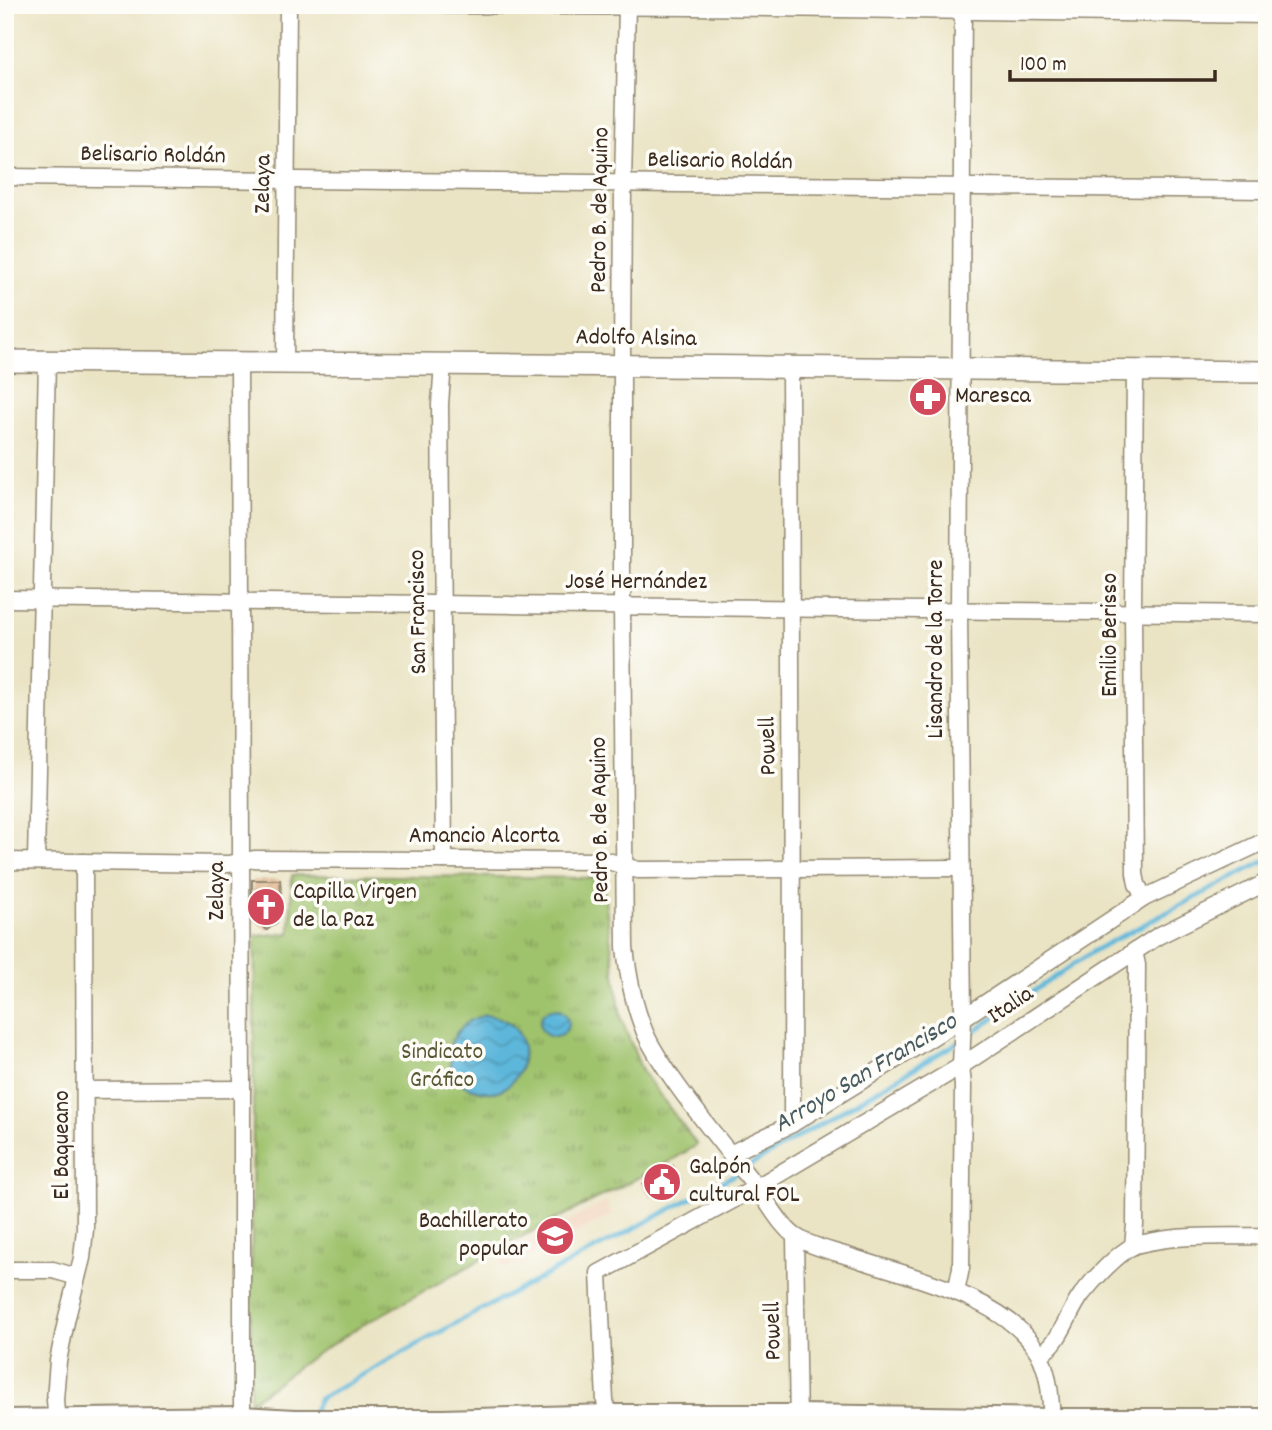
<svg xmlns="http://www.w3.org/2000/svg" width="1272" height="1430" font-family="Dekko,sans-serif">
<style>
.built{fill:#f2d4be}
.park{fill:url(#park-tufts);stroke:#6d7645;stroke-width:2}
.water{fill:url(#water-waves);stroke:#4c707c;stroke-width:2}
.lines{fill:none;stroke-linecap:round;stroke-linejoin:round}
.stream{stroke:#5db7db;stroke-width:4.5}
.building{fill:url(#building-hatch)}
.street-casing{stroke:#928771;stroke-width:19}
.secondary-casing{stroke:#928771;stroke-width:24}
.primary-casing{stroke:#928771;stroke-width:28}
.street{stroke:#fff;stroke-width:16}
.secondary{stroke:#fff;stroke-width:21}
.primary{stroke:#fff;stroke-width:24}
.labels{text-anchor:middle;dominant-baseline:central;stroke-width:7;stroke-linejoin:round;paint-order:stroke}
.street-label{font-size:24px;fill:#3b2a1e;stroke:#fdfcf7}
.poi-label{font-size:24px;fill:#3b2a1e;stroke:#fdfcf7;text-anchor:start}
.park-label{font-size:24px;fill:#595835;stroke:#fdfcf7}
.water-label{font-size:26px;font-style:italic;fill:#475b60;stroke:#fdfcf7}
</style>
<defs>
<pattern id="park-tufts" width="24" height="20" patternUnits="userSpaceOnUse" patternTransform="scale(1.75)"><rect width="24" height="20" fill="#9fc26c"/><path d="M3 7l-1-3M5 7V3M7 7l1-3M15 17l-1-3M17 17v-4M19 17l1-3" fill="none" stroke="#839e58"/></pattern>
<pattern id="water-waves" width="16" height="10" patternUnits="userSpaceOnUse" patternTransform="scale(1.75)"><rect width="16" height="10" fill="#5db7db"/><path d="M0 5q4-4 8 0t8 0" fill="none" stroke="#4e95b1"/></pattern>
<pattern id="building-hatch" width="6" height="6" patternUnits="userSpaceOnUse" patternTransform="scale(1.75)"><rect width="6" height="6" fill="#dfab79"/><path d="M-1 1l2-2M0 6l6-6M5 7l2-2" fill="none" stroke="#b68b63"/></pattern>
</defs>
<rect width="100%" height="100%" fill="#fdfcf7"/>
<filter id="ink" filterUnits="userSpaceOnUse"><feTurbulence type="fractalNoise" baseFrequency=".0143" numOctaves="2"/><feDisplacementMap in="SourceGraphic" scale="14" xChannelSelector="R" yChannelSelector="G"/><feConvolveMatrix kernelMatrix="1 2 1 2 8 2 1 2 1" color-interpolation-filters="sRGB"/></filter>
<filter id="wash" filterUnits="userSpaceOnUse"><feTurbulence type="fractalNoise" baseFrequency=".00686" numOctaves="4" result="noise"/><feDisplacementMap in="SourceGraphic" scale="28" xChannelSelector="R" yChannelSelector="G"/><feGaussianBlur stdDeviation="1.57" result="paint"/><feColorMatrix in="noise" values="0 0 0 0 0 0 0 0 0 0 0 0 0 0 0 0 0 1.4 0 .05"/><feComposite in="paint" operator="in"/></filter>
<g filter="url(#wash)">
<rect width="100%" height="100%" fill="#eae4c4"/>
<polygon class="built" points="606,1202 612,1215 504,1269 498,1256"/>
<polygon class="park" points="292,875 597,878 603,885 621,1018 642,1071 697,1145 667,1163 527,1234 361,1326 310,1358 250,1402 255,936 290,933"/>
<g class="water">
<circle cx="554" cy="1023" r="14"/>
<path d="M486 1015C491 1016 497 1017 502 1019 542 1036 521 1105 477 1090 468 1088 460 1084 455 1076 449 1068 449 1048 453 1039 455 1034 462 1026 467 1023 471 1018 480 1017 486 1015Z"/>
</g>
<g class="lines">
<g class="stream">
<polyline points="967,1036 1095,950 1267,860"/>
<polyline points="312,1414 319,1399 460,1321 727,1179 957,1043"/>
</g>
</g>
<g id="blocks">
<g class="building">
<polygon points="252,880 280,880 281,892 277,892 277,922 267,930 255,921 255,893 252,893"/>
<polygon points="673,1166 681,1180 651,1197 643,1184"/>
</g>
</g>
</g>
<g filter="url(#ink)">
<use href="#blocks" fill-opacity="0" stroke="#928771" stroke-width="2"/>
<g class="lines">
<defs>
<g id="street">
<polyline points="447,5 693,7 1267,15"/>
<path d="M627 5 623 184 622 365V605L625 947C628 975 633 1003 644 1030 650 1046 661 1061 670 1075 696 1113 726 1149 755 1185 767 1200 781 1228 798 1238 813 1247 831 1251 848 1256 906 1276 1005 1296 1038 1352 1050 1373 1051 1401 1052 1425"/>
<polyline points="5,177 1267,190"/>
<polyline points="239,363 242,1089 242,1419"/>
<polyline points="285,363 288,5"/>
<polyline points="443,364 440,404 444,860"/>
<path d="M790 368C790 620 793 872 792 1124"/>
<polyline points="1135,370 1133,611 1135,874 1137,884 1144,898"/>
<polyline points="5,599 1267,614"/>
<polyline points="5,861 229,864 254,859 608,861 638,870 961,868"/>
<polyline points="36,861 47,361"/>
<polyline points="85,1090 242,1089"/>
<polyline points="730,1154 792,1124 963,1018 1144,898 1267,840"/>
<polyline points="795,1237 798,1424"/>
<polyline points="1133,1246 1135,1225 1137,965 1134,951"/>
<polyline points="5,1270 53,1270 77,1277"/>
<polyline points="956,1292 961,1268 963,1086 961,1066 963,1018 959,610 963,5"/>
<path d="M1040 1355C1062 1341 1067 1314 1082 1294 1093 1280 1117 1254 1133 1246 1137 1244 1144 1243 1149 1242 1184 1234 1230 1237 1267 1236"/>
<polyline points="57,1425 55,1400 58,1361 67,1317 82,1258 85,1229 84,862"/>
<polyline points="610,1425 605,1401 599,1273 757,1187 961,1066 1158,936 1267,882"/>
</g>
<path id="secondary" d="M5 361C426 363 846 368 1267 372"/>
<polyline id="primary" points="5,1422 242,1419 295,1422 443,1422 609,1417 798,1417 1052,1421 1267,1421"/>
</defs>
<use href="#street" class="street-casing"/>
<use href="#secondary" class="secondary-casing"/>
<use href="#primary" class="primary-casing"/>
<use href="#street" class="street"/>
<use href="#secondary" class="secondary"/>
<use href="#primary" class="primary"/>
</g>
</g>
<defs>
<symbol id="pharmacy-disc" viewBox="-11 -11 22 22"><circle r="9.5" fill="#d1495b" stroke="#fdfcf7"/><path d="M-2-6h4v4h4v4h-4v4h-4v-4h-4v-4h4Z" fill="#fff"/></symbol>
<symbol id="church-disc" viewBox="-11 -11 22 22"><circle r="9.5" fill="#d1495b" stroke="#fdfcf7"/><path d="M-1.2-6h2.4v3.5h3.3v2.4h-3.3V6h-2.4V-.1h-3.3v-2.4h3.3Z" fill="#fff"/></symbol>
<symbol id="civic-disc" viewBox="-11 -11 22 22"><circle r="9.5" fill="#d1495b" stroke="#fdfcf7"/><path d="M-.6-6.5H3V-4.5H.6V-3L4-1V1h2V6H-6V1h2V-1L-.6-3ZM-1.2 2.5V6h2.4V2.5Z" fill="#fff"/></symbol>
<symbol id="school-disc" viewBox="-11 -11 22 22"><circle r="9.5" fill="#d1495b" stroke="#fdfcf7"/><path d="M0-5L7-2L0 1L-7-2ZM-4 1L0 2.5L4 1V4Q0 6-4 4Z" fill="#fff"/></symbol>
</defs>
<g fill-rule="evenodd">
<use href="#pharmacy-disc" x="906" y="375" width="44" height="44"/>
<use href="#church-disc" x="244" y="885" width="44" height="44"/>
<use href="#civic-disc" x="640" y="1160" width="44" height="44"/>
<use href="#school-disc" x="533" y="1214" width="44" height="44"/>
</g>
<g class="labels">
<g class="street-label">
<text transform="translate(153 156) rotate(1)">Belisario Roldán</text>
<text transform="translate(720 162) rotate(1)">Belisario Roldán</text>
<text transform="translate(264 184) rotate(-89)">Zelaya</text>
<text transform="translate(601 210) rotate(-89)">Pedro B. de Aquino</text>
<text transform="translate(636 339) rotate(1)">Adolfo Alsina</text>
<text x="636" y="583">José Hernández</text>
<text transform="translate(419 612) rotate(-91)">San Francisco</text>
<text transform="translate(1111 635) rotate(-90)">Emilio Berisso</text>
<text transform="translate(937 649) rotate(-90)">Lisandro de la Torre</text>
<text transform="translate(769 746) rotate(-91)">Powell</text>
<text transform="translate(601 820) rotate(-91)">Pedro B. de Aquino</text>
<text x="484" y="837">Amancio Alcorta</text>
<text transform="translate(218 891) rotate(-90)">Zelaya</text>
<text transform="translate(1011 1006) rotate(-34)">Italia</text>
<text transform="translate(63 1145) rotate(-90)">El Baqueano</text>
<text transform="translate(774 1331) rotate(-91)">Powell</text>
</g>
<g class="poi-label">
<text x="955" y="397">Maresca</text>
<text x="293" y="893">Capilla Virgen<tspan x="293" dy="28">de la Paz</tspan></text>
<text x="689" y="1168">Galpón<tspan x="689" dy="28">cultural FOL</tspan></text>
<text x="528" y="1222" text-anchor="end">Bachillerato<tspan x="528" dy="28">popular</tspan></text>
</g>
<g class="park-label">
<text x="442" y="1053">Sindicato<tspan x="442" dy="28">Gráfico</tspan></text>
</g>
<g class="water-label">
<text transform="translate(866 1074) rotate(-31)">Arroyo San Francisco</text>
</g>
</g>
<rect width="1272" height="1430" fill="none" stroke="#fdfcf7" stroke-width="28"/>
<path d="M1010 70v10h205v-10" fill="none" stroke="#3b2a1e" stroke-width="3.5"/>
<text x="1020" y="70" font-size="21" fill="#3b2a1e" stroke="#fdfcf7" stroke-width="5" paint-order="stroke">100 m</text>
</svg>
